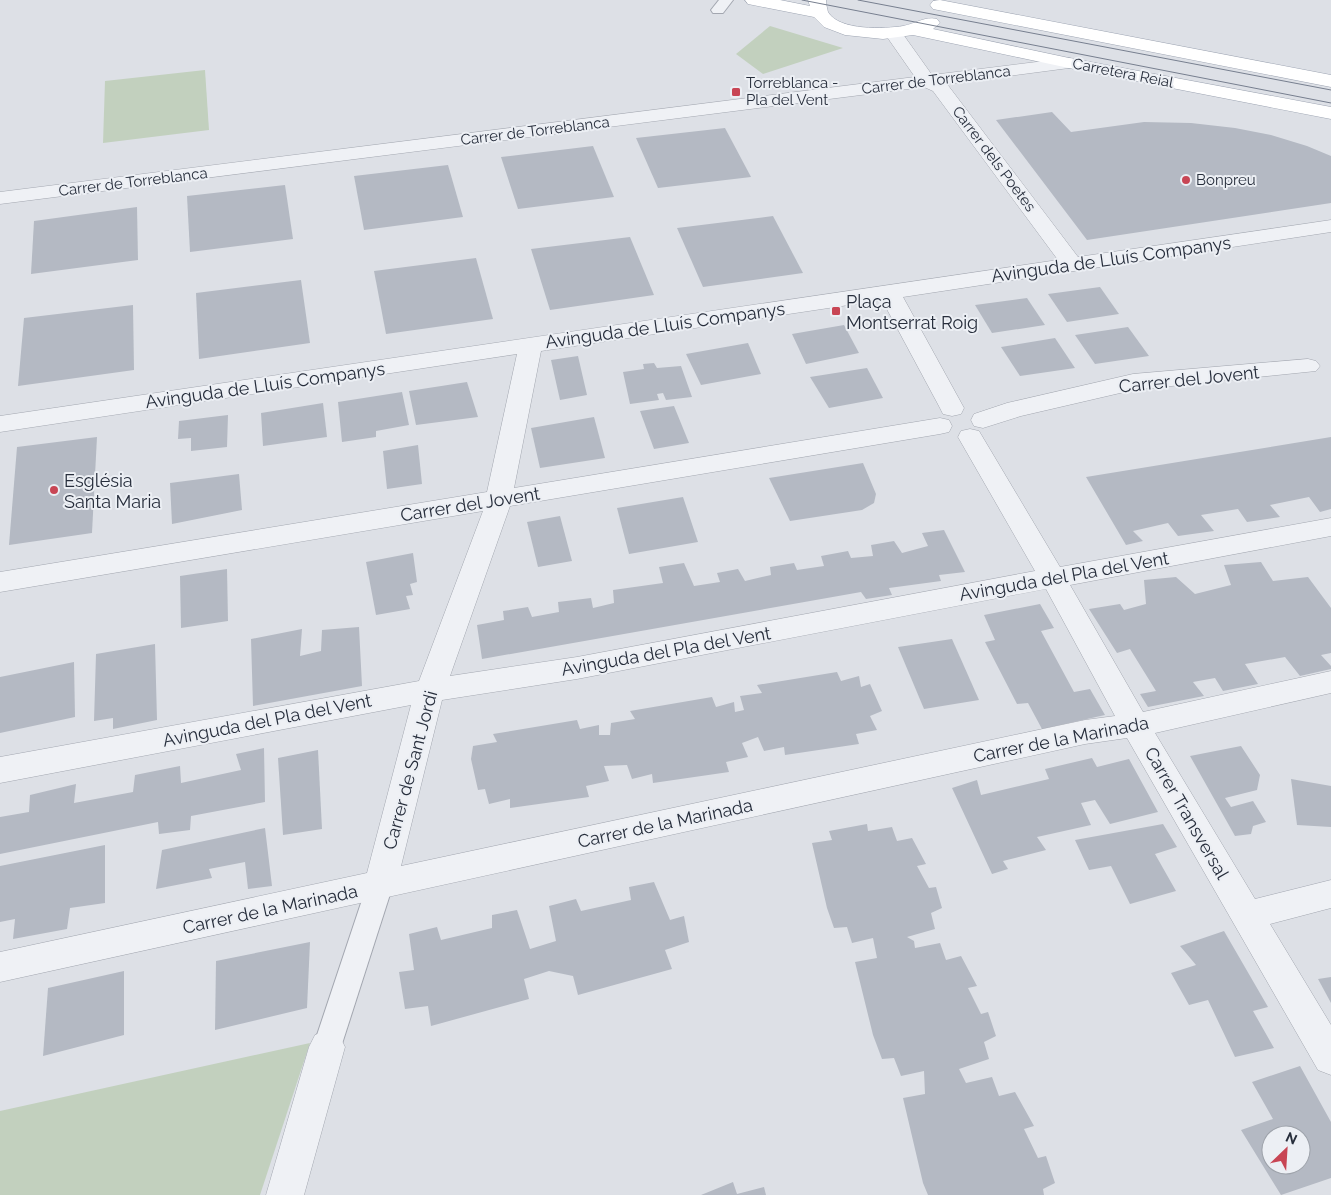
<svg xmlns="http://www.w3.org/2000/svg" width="1331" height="1195" font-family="Raleway,sans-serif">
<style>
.green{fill:#c2d0be}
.building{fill:#b4b9c3;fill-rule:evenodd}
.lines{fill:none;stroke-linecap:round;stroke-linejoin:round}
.service-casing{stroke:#a3a7b0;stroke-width:2}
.minor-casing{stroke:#a3a7b0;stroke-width:1}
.primary-casing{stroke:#9da4b2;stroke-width:1}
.service{fill:#eff1f5;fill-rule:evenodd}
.minor{fill:#eff1f5;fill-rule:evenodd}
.primary{fill:#fff;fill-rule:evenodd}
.tram{stroke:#777f8f;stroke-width:1}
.poi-dot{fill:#c84554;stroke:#eceff4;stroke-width:2}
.labels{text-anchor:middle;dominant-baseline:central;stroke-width:4;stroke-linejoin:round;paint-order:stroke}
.far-street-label{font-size:15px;fill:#272e3c;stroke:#eceff4}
.far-poi-label{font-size:15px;fill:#272e3c;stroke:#eceff4;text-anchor:start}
.street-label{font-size:18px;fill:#272e3c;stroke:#eceff4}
.poi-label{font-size:18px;fill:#272e3c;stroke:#eceff4;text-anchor:start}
</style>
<rect width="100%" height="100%" fill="#dde0e6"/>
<g class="green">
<polygon points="770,26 843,48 763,74 736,54"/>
<polygon points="205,70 209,130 103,143 105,81"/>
<polygon points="310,1043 260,1195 0,1195 0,1111"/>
</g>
<g class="building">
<polygon points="1052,112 1071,132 1144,122 1191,123 1235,128 1271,135 1307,146 1331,156 1331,203 1087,240 996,120"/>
<polygon points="725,128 751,177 658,188 636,138"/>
<polygon points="593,146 614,197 518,209 501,157"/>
<polygon points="448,165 463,217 364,230 354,176"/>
<polygon points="285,185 293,239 190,252 187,196"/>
<polygon points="137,207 138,260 31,274 34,221"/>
<polygon points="773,216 803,273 703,287 677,228"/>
<polygon points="630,237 654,295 550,310 531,249"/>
<polygon points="476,258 493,319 386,334 374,271"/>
<polygon points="301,280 310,343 199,359 196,293"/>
<polygon points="1100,287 1119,314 1067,322 1048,294"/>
<polygon points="1027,298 1045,325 992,333 975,305"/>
<polygon points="133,305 134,370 18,386 24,318"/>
<polygon points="844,325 859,353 806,364 792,334"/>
<polygon points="1128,327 1149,356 1095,364 1075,335"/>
<polygon points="1055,338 1075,368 1020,376 1001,347"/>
<polygon points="748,343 761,374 701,385 686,354"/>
<polygon points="578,356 587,395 560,400 551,360"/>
<polygon points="654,363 657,368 681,366 692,397 666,400 663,393 657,394 659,400 630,404 623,372 644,369 643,364"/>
<polygon points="867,368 883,398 829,408 810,377"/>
<polygon points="467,382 478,417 416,425 409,391"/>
<polygon points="402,392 409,425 376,431 376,437 342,442 338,402"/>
<polygon points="323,403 327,437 263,446 261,413"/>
<polygon points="674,406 689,443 654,449 640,411"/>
<polygon points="228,415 227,447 191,451 191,438 178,439 179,421"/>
<polygon points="594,417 605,458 540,468 531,428"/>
<polygon points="97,437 92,533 9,545 17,447"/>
<polygon points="1331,437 1331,509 1320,512 1309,497 1270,505 1280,517 1247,522 1238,509 1201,515 1214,531 1178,536 1168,523 1133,531 1143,541 1126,545 1086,477"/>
<polygon points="418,445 422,484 387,489 383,451"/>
<polygon points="863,463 876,494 874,503 862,510 790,521 769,478"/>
<polygon points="239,474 242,510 172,524 170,483"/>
<polygon points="683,497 698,542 629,554 617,508"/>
<polygon points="560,516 572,561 538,567 527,522"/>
<polygon points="944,530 965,572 939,575 941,581 889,588 892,595 866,599 861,592 482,659 477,625 504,620 503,611 528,607 532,617 559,612 558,602 591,598 593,608 614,603 613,590 663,583 659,567 684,563 694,586 720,582 717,573 738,569 745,581 771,575 770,567 794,563 797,570 824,566 821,556 848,551 851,558 873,556 871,545 894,541 902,553 928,546 922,533"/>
<polygon points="413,553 417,582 410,584 413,595 406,596 410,609 376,615 366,562"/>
<polygon points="1261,562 1273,581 1308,577 1331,608 1331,653 1321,655 1331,666 1331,669 1300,676 1285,657 1245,664 1258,684 1223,691 1215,678 1193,682 1204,696 1148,707 1140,694 1156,691 1130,649 1117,653 1089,609 1120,604 1124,610 1146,604 1144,580 1176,577 1195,594 1231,585 1224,565"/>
<polygon points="227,569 228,621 181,628 180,576"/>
<polygon points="1040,604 1054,628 1041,631 1074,692 1090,689 1105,715 1042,729 1028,703 1017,704 985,642 995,640 984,615"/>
<polygon points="359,627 362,686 253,706 251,639 302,629 300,656 321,651 322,630"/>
<polygon points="952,639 979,700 924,709 898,647"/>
<polygon points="155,644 157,720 113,729 113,718 94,721 96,654"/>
<polygon points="74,662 75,717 0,733 0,677"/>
<polygon points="837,672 841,681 859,676 861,687 870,684 882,711 870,716 877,730 856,734 859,744 785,755 784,747 764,751 758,737 742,743 748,757 726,762 729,772 653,783 652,774 632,779 627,765 604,766 609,781 586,786 589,797 510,808 510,799 489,804 485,789 478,790 471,759 473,746 497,742 493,734 577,720 580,729 599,725 599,735 610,735 611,723 635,719 630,711 712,697 716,707 734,702 735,712 744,710 740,696 762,693 757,685"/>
<polygon points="1241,746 1260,775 1257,790 1225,798 1231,807 1253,801 1266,822 1253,826 1251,834 1235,836 1190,756"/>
<polygon points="264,748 265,802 191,816 190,830 159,834 158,822 0,854 0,817 29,812 30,795 76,784 74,803 133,792 135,775 180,766 181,783 241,770 236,754"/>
<polygon points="318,750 322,829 283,835 278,758"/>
<polygon points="1092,758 1097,767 1129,759 1158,812 1110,824 1095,800 1081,803 1091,825 1037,837 1046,850 1003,861 1008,869 992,874 952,788 977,780 981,795 1049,779 1045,769"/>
<polygon points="1291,779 1331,786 1331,827 1297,825"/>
<polygon points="867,824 868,831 892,827 897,841 912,838 926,864 917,866 929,888 936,887 942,908 931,913 935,929 907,937 914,941 915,948 940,943 946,960 961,956 977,986 968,988 981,1014 988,1012 996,1036 984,1042 989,1059 959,1069 966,1083 992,1077 999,1096 1015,1092 1034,1126 1024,1129 1038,1158 1046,1156 1055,1183 1043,1189 1044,1195 928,1195 923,1183 903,1098 925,1094 924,1071 901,1076 894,1058 882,1059 873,1035 855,962 877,958 873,938 852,943 847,927 834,928 827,908 812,843 832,840 829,831"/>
<polygon points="1163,824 1177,847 1155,854 1176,891 1130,904 1111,866 1089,870 1075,840"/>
<polygon points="265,828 272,886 248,889 245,862 209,869 212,878 156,889 162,850"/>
<polygon points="105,845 105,903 70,908 67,929 13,939 15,919 0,922 0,866"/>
<polygon points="654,882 670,920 684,916 689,942 665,950 672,969 578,995 573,976 549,971 524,979 529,999 431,1026 428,1006 405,1009 399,972 414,970 409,934 437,927 441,940 492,928 492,915 517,910 530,949 556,941 549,906 576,899 581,911 631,900 629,887"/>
<polygon points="1224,931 1268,1007 1253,1011 1274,1048 1235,1057 1208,1000 1189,1005 1171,973 1196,965 1180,946"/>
<polygon points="310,942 307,1008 215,1030 216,961"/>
<polygon points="124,971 124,1035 43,1056 48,988"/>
<polygon points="1331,977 1331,1003 1318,979"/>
<path d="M1300 1066 1331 1122V1178L1281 1195 1241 1130 1273 1119 1252 1082ZM1271 1135H1301V1165H1271Z"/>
<polygon points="733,1182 737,1194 764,1187 766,1195 701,1195"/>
</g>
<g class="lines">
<defs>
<g id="service">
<polygon points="719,0 733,0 723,13 713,13 711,10"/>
<polygon points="380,874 389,877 393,885 341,1047 337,1056 327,1060 317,1056 313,1047 367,885 371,877"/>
</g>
<g id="minor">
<path d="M894 29 900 30 932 75 1069 58 1075 59 1078 63 1075 67 1069 68 947 84 1078 257 1331 220V232L903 297 964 408 961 414 952 416 943 414 940 408 882 300 541 351 514 488 940 418 949 420 952 426 949 432 940 434 510 506 450 676 577 657 1035 571 958 437 961 431 970 429 979 431 1060 567 1331 518V536L1070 585 1143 712 1331 671V693L1155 733 1255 899 1331 880V908L1270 924 1331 1025V1075L1318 1070 1127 738 1085 744 0 982V952L367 873 411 705 0 783V757L419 681 483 511 0 592V572L487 492 517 354 0 432V416L1058 260 933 91 924 87 0 204V192L915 77 885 34 888 30ZM1046 589 1115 716 1085 720 401 866 442 700 577 679Z"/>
<polygon points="1308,359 1316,361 1320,366 1316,371 1133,390 1021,416 983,428 974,426 971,420 974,414 1007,403 1133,374"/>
<polygon points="327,1030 339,1035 345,1047 304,1195 266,1195 309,1047 315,1035"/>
</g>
<g id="primary">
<path d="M745 0H780L810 6 808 0H826C826 3 827 9 828 12 839 31 885 29 903 26 915 24 925 16 937 19L940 23 933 29 1069 58 1331 107V119L1069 68 913 35 883 39 845 35 824 27 814 17 748 4Z"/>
<polygon points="940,0 1331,75 1331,87 933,9 930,5 933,1"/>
</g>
</defs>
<use href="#service" class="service-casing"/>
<use href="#minor" class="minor-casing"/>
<use href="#primary" class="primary-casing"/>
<use href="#service" class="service"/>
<use href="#minor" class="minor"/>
<use href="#primary" class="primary"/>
<g class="tram">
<polyline points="802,0 1331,103"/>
<polyline points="858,0 1331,90"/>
</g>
</g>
<g class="poi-dot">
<rect x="731" y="87" width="10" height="10" rx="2.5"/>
<circle cx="1186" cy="180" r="5"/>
<rect x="831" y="306" width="10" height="10" rx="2.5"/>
<circle cx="54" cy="490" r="5"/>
</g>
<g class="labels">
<g class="far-street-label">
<text transform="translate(1123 73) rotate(11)">Carretera Reial</text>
<text transform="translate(936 80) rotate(-7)">Carrer de Torreblanca</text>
<text transform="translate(535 131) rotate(-7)">Carrer de Torreblanca</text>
<text transform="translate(994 159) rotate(53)">Carrer dels Poetes</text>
<text transform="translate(133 182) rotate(-7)">Carrer de Torreblanca</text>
</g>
<g class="far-poi-label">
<text x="746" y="83">Torreblanca -<tspan x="746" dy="17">Pla del Vent</tspan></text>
<text x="1196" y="180">Bonpreu</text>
</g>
<g class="street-label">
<text transform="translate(1111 259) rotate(-8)">Avinguda de Lluís Companys</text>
<text transform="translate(665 325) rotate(-8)">Avinguda de Lluís Companys</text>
<text transform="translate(1189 379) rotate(-6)">Carrer del Jovent</text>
<text transform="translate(265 385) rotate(-8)">Avinguda de Lluís Companys</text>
<text transform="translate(470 504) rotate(-9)">Carrer del Jovent</text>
<text transform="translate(1064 576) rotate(-10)">Avinguda del Pla del Vent</text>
<text transform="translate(666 651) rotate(-10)">Avinguda del Pla del Vent</text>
<text transform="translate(267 720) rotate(-11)">Avinguda del Pla del Vent</text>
<text transform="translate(1061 739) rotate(-11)">Carrer de la Marinada</text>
<text transform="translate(410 770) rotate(-75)">Carrer de Sant Jordi</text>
<text transform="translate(1187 813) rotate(60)">Carrer Transversal</text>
<text transform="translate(665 823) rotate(-12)">Carrer de la Marinada</text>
<text transform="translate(270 909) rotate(-12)">Carrer de la Marinada</text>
</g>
<g class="poi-label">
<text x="846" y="301">Plaça<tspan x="846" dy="21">Montserrat Roig</tspan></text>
<text x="64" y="480">Església<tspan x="64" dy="21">Santa Maria</tspan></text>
</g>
</g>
<g transform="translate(1286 1150) rotate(25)"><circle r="24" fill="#eceff4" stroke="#9da2aa"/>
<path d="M0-4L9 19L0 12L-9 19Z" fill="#c84554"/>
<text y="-8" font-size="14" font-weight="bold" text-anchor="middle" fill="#272e3c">N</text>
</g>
</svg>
